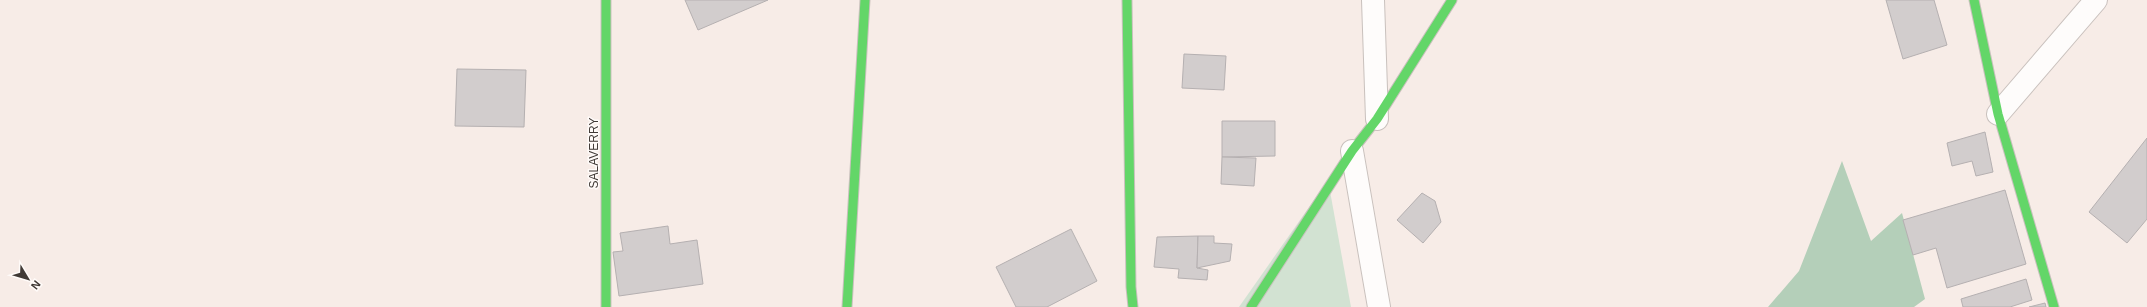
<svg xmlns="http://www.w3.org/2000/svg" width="2147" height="307" font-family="Arial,sans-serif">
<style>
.green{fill:#d2e2d2}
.forest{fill:#b4cfb9}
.building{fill:#d2cdcd;stroke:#b5b0b1}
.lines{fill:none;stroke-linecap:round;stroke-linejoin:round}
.street-casing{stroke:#c9c1bd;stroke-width:24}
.fast-casing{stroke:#c9c1bd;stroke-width:11}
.street{stroke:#fefcfb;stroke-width:22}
.fast{stroke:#63d668;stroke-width:9}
.labels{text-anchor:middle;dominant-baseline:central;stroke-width:3;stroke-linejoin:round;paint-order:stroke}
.street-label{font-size:12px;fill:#403935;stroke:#fffbf9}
</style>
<rect width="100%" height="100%" fill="#f7ece7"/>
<polygon class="green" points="1328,180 1351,307 1239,307"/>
<polygon class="forest" points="1842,161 1871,241 1902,213 1925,299 1914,307 1768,307 1799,271"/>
<g class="building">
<polygon points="685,0 768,0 698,30"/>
<polygon points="1886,0 1934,0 1947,45 1903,59"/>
<polygon points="1184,54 1226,56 1224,90 1182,88"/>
<polygon points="457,69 526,70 524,127 455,126"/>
<polygon points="1222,121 1275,121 1275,156 1222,157"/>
<polygon points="1985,132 1993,172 1976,176 1972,161 1952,166 1947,143"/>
<polygon points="2147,138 2147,219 2127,243 2089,212"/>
<polygon points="1222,157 1256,158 1254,186 1221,184"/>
<polygon points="2005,190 2026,264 1947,288 1936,248 1913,255 1903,220"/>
<polygon points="1422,193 1435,201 1441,222 1423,243 1397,220"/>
<polygon points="668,226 670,244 697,240 703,284 619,296 613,252 623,251 620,233"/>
<polygon points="1071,229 1097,281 1047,307 1016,307 996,267"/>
<polygon points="1198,236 1197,268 1208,270 1207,280 1178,278 1179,269 1154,267 1157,237"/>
<polygon points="1198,236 1214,236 1214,243 1232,244 1230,261 1197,268"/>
<polygon points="2026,279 2032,300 2010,307 1963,307 1961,299"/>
<polygon points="2045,303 2046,307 2029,307"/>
</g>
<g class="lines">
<defs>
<g id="street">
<polyline points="1373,0 1377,119"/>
<polyline points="1998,114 2096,0"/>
<polyline points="1352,151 1379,307"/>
</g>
<g id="fast">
<polyline points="606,0 606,307"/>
<polyline points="1127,0 1131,287 1133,307"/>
<polyline points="1974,0 1998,114 2054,307"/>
<polyline points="847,307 865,0"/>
<polyline points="1251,307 1352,151 1377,119 1452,0"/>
</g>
</defs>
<use href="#street" class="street-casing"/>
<use href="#fast" class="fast-casing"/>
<use href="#street" class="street"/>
<use href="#fast" class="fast"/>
</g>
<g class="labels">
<g class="street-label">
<text transform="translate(594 153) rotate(-90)">SALAVERRY</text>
</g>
</g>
<g transform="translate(28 279) rotate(128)" stroke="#fffbf9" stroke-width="3" paint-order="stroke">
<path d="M0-3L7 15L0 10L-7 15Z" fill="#403935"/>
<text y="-6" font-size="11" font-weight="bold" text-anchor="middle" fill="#403935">N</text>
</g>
</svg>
